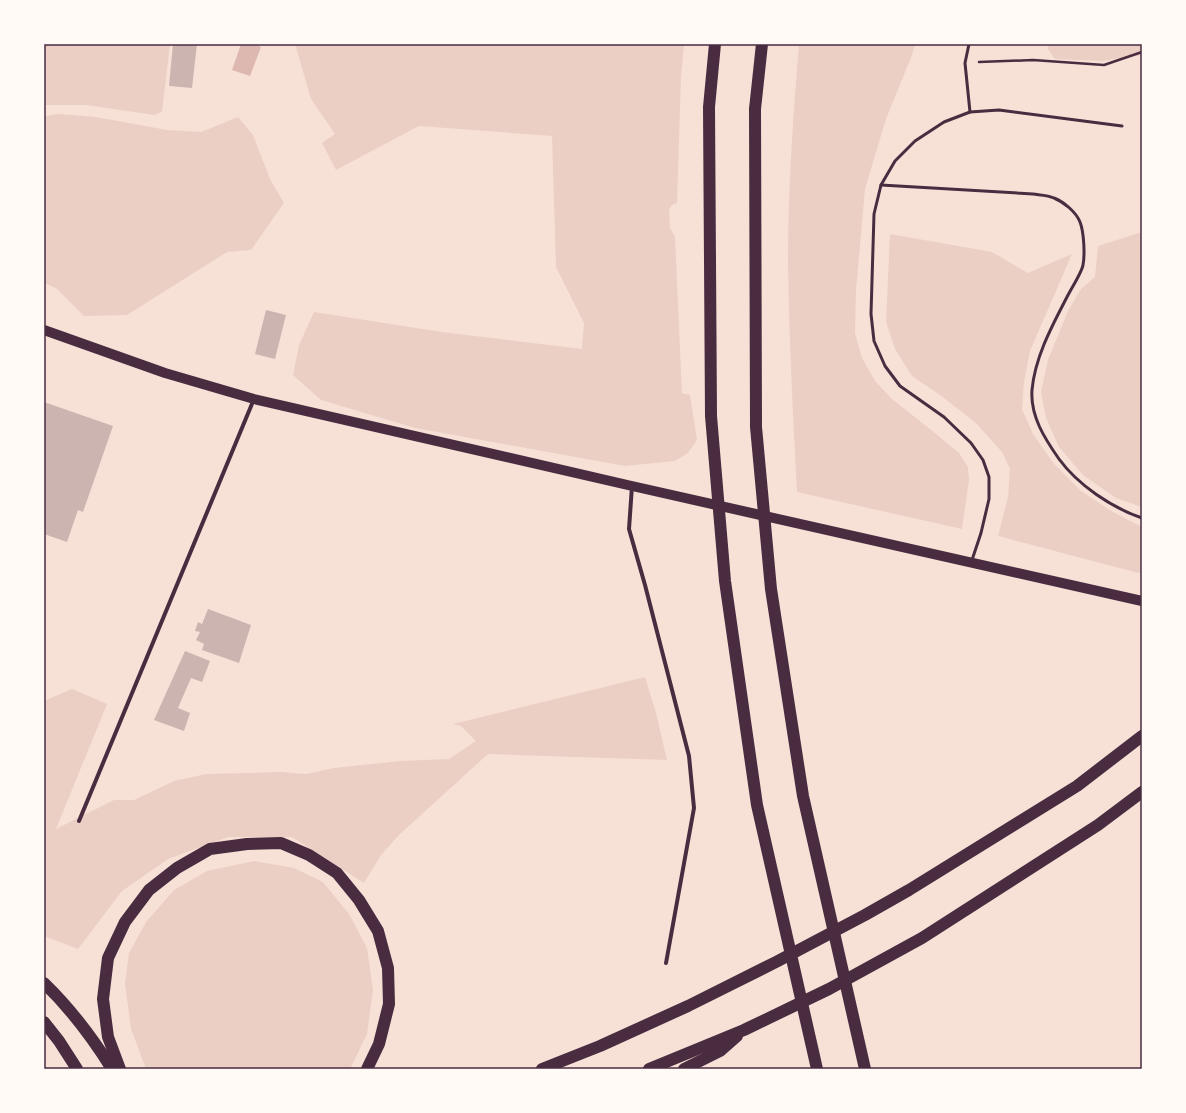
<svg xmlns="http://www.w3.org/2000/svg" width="1186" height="1113" font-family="Manrope,sans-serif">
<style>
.green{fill:#ebcfc5}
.water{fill:#dcb8b0}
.building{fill:#ccb4b1}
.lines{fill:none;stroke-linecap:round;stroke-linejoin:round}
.path{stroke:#4a2c40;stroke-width:2.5}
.service{stroke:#4a2c40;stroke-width:3}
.minor{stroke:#4a2c40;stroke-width:4}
.primary{stroke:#4a2c40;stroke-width:10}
.motorway{stroke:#4a2c40;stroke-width:12}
.neatline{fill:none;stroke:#4a2c40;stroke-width:1.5}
</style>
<rect width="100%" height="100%" fill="#f7e1d7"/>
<g class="green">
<polygon points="44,44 170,44 162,112 154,115 86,105 44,105"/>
<polygon points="295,44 684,44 681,78 677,203 672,205 669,210 670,228 675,237 682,393 690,395 697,440 688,453 675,461 625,466 415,428 321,400 293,375 299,345 314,312 442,332 582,349 584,323 556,267 552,136 419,126 336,170 322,143 335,134 311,99"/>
<path d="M799 44H915L912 55 886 119 865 189 856 291 855 333 862 358 875 381 892 399 935 433 959 453 968 467 969 480 962 529 797 492C793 416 789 339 788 262 788 189 793 117 799 44Z"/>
<polygon points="1048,44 1142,44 1142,55 1102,61 1055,59 1048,49"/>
<polygon points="58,114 96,117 167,130 201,132 238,117 253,135 270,179 284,203 251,250 227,252 127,315 84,316 56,288 44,283 44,116"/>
<polygon points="1142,232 1142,507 1116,498 1083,475 1059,447 1046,418 1041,392 1048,360 1068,311 1081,289 1095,277 1098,246"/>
<polygon points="890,234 992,252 1028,273 1072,254 1030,351 1024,382 1022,409 1033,434 1054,464 1081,491 1113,512 1142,527 1142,574 998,536 1008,497 1010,469 1002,452 976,423 940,395 912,376 895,349 886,322"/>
<polygon points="645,677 656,713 667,760 488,754 399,835 381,855 364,883 292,837 228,837 168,859 122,891 78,949 44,936 44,701 72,689 107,704 56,829 114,800 134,800 174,781 206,774 282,772 306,774 334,768 400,761 449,759 476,741 461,726 453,724"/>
<polygon points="254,861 294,868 323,882 349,914 367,948 373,990 367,1034 351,1067 349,1069 146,1069 131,1029 125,984 129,953 146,922 174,890 207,871"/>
</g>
<polygon class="water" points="241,44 254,44 261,47 250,76 232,70"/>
<g class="building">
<polygon points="173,44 197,44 192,88 169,86"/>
<polygon points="266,310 286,315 275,359 255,354"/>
<polygon points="44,402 113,426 83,512 78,510 67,542 44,534"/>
<polygon points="208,609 251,625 239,663 202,650 204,644 196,640 200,632 195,631 198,622 202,624"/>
<polygon points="185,651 210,661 202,682 191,678 178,708 190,713 184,731 154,720"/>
</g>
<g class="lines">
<polyline class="path" points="979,62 1033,60 1104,65 1142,52"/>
<g class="service">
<polyline points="969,44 965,63 970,112"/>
<path d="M881 185 1033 194C1040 195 1048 195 1054 198 1064 202 1076 212 1080 222 1084 232 1085 255 1083 265 1082 272 1071 289 1067 297 1052 326 1035 357 1032 390 1030 416 1045 439 1059 459 1078 485 1112 508 1142 518"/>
<polyline points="972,560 981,533 989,499 989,477 983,460 971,443 944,417 900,386 885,366 874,341 871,314 874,214 881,185 895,161 915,141 944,122 970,112 999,110 1122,126"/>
</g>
<g class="minor">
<polyline points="632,486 629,529 645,585 689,756 694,808 666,963"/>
<polyline points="79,821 254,399"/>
</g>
<polyline class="primary" points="44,330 165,373 254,399 632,486 1142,601"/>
<g class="motorway">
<polyline points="715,44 709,107 711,416 725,581 757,805 817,1069"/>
<polyline points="762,44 755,109 756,427 771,589 803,796 865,1069"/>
<path d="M44 983C71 1009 92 1037 112 1069"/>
<polyline points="44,1022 59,1041 77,1069"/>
<polyline points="120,1069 108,1037 103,999 108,958 125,922 149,890 177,868 210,849 247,844 281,843 309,855 337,873 359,900 378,931 388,968 389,1004 379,1044 367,1069"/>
<polyline points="542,1069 600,1046 688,1006 776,962 865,915 909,890 1077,786 1142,736"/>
<polyline points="649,1069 744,1030 829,989 922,938 1098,825 1142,792"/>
<polyline points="684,1069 720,1051 737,1036"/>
</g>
</g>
<rect width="1186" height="1113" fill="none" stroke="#fffaf5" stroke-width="90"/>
<rect x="45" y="45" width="1096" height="1023" class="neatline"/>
</svg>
